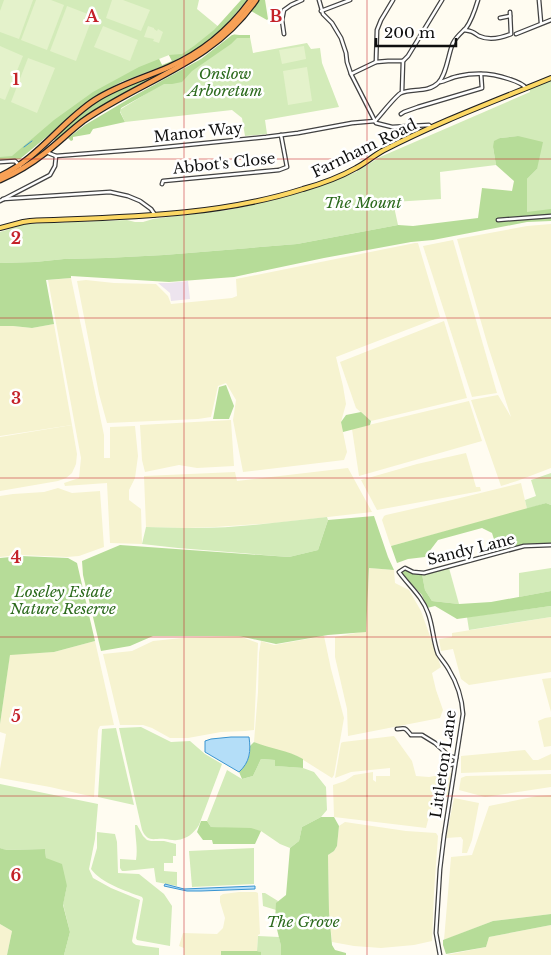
<svg xmlns="http://www.w3.org/2000/svg" width="551" height="955" font-family="'Libre Baskerville',serif">
<style>
.industrial{fill:#ede4ee}
.farmland{fill:#f6f3d0}
.green{fill:#d3ebb9}
.forest{fill:#b6dc98}
.pitch{fill:#e4f2cb}
.water{fill:#b4def8;stroke:#3994d1}
.lines{fill:none;stroke-linecap:round;stroke-linejoin:round}
.stream{stroke:#3994d1;stroke-width:1}
.minor-casing{stroke:#424242;stroke-width:5}
.major-casing{stroke:#202020;stroke-width:6}
.highway-casing{stroke:#202020;stroke-width:7}
.minor{stroke:#fff;stroke-width:2.5}
.major{stroke:#fcd864;stroke-width:4}
.highway{stroke:#f8a156;stroke-width:4.5}
.grid{fill:none;stroke:#c42229;stroke-width:1;stroke-opacity:0.55}
.labels{text-anchor:middle;dominant-baseline:central;stroke-width:5;stroke-linejoin:round;paint-order:stroke}
.park-label{font-size:15px;font-style:italic;fill:#2c6a1d;stroke:#fff}
.street-label{font-size:15px;fill:#0f0f0f;stroke:#fff}
.grid-label{font-size:16px;text-anchor:middle;font-weight:bold;fill:#c42229;stroke:#fff;stroke-width:5;stroke-linejoin:round;paint-order:stroke}
</style>
<rect width="100%" height="100%" fill="#fffcf1"/>
<polygon class="industrial" points="188,281 190,299 171,301 170,293 158,283 168,283"/>
<g class="farmland">
<polygon points="551,224 551,468 517,481 501,486 471,400 498,395 511,417 488,346 457,239 527,226"/>
<polygon points="453,240 497,393 472,397 423,246"/>
<polygon points="415,243 418,243 440,317 336,357 343,386 346,404 341,422 347,452 344,460 243,472 233,420 236,400 226,383 218,386 211,417 198,419 107,423 99,394 77,281 86,280 114,283 156,284 168,296 171,304 232,298 237,296 236,279"/>
<polygon points="71,278 104,435 104,458 110,458 110,427 135,426 138,456 135,478 129,490 129,500 141,509 142,544 110,543 107,483 65,486 64,483 79,478 81,458 48,280"/>
<polygon points="444,321 467,398 371,421 356,408 340,362"/>
<polygon points="54,324 72,425 0,436 0,326 13,326 32,328"/>
<polygon points="469,401 482,441 359,476 352,429"/>
<polygon points="231,420 234,466 197,468 179,465 145,472 142,460 140,425"/>
<polygon points="72,425 77,454 76,464 72,473 66,478 58,481 0,491 0,437"/>
<polygon points="466,453 476,487 480,487 481,491 377,510 361,480 417,464"/>
<polygon points="348,468 372,512 275,523 215,527 186,528 146,527 144,476 235,472 237,481"/>
<polygon points="521,483 527,509 391,546 390,544 382,520 384,516 386,515 452,500"/>
<polygon points="58,488 72,493 100,491 104,547 79,556 67,557 20,555 0,557 0,496 13,494 44,492"/>
<polygon points="369,568 394,570 395,583 409,590 421,611 441,667 432,673 436,690 443,710 440,718 348,736 347,709 335,657 335,637 366,631"/>
<polygon points="551,617 551,672 469,685 461,679 453,649 441,651 439,639 452,637 452,633"/>
<polygon points="239,636 258,643 254,730 245,731 221,732 188,738 170,738 152,728 143,725 120,725 103,654 132,651 153,641 182,638"/>
<polygon points="324,636 331,669 344,718 334,775 332,778 297,756 263,746 254,742 258,692 259,653 261,641 274,645"/>
<polygon points="95,641 114,725 100,726 98,730 94,797 50,787 0,778 0,769 6,734 0,732 0,724 10,654 54,652"/>
<polygon points="551,678 551,712 542,679"/>
<polygon points="551,717 551,746 544,747 538,721 545,718"/>
<polygon points="394,736 412,761 416,776 429,777 451,773 448,796 434,797 426,828 334,817 333,785 345,781 354,775 373,772 373,780 376,782 376,776 390,776 390,768 351,772 335,778 341,743 343,742"/>
<polygon points="525,750 533,760 538,760 551,754 551,770 461,773 461,756"/>
<polygon points="551,774 551,787 485,797 459,790 461,778 466,776"/>
<polygon points="551,795 551,914 493,921 444,940 451,857 472,855 489,806 537,796"/>
<polygon points="454,798 479,803 472,840 467,853 462,853 463,840 461,837 446,838"/>
<polygon points="345,822 406,831 436,833 438,836 434,892 432,941 414,945 381,948 354,946 332,942 329,912 328,855 334,851 337,846 339,826"/>
<polygon points="239,892 256,892 258,893 260,934 258,935 257,951 221,951 221,955 184,955 184,948 179,946 183,933 217,934 223,928 225,918 220,902 220,896 223,894"/>
<polygon points="0,924 12,931 7,955 0,955"/>
<polygon points="551,925 551,955 446,955 486,947 489,937"/>
</g>
<g class="green">
<polygon points="0,0 199,0 197,9 220,28 208,38 172,61 169,55 159,59 162,65 120,82 96,95 20,157 0,158"/>
<polygon points="234,34 250,37 253,53 307,43 311,49 320,48 322,63 339,107 265,120 267,134 245,136 242,118 232,110 125,122 120,111 121,109 164,83 218,49"/>
<polygon points="551,79 551,214 527,213 527,179 537,169 518,136 500,138 493,147 496,165 440,172 441,199 393,202 398,225 297,244 164,255 106,258 64,259 35,262 0,263 0,232 25,224 127,220 135,222 143,222 153,219 168,217 228,210 274,200 316,188 356,172 380,157 530,92 529,88"/>
<polygon points="551,473 551,505 546,503 527,509 525,500 536,496 531,480"/>
<path d="M327 517 328 520 318 550 289 557 178 548 142 544 146 527C159 527 172 528 185 528 232 529 280 522 327 517Z"/>
<polygon points="449,568 459,604 432,601 425,590 422,574"/>
<polygon points="551,568 551,591 519,597 519,573"/>
<polygon points="551,606 551,617 469,630 467,617"/>
<path d="M141 727 171 742 190 741 205 754 222 764 199 825C194 833 187 839 177 840 173 841 169 839 165 839 153 838 148 843 142 830L119 728Z"/>
<polygon points="116,728 134,805 98,797 102,729"/>
<polygon points="261,759 275,760 276,766 303,768 314,772 326,787 327,810 321,817 302,827 299,841 290,848 280,844 261,831 211,827 207,821 227,770 242,779 253,776"/>
<polygon points="0,784 98,804 95,839 89,869 93,878 111,888 140,900 132,941 133,943 136,945 159,948 159,955 64,955 70,932 63,904 67,886 46,858 45,849 5,850 0,848"/>
<path d="M135 825H137L143 836 147 840 151 841H164L176 844V856H173V863H164V871L177 872V886L156 882 154 868 125 871H122L120 868V859L136 860C138 848 135 837 135 825Z"/>
<path d="M97 832 115 834 117 842 118 873 139 874 164 894 172 906 170 946 137 940 136 938 143 899 142 897C126 891 101 883 91 869L97 848Z"/>
<polygon points="254,848 254,884 192,887 189,851"/>
<polygon points="262,893 265,893 278,901 276,910 263,906"/>
<polygon points="258,936 279,937 281,946 281,955 261,955 260,952 257,951"/>
</g>
<g class="forest">
<polygon points="241,0 247,0 224,27 197,49 168,64 121,82 104,91 78,109 56,129 20,159 0,161 0,157 12,156 54,120 93,92 139,67 159,59 162,65 172,61 169,55 182,54 194,46 214,30"/>
<polygon points="258,0 265,0 268,19 267,20 251,11"/>
<polygon points="232,35 250,35 250,38 237,38 231,44 192,71 182,82 172,84 164,84 121,108 120,112 125,122 93,129 90,134 73,137 73,140 71,141 68,138 85,125 132,97 201,59"/>
<path d="M150 76 148 82 111 102 56 141 53 138C71 122 89 106 110 94 122 87 136 82 150 76Z"/>
<polygon points="518,136 543,142 537,169 527,179 527,212 551,209 551,221 527,222 433,240 411,242 324,258 234,277 169,282 71,276 71,278 46,280 54,324 32,328 13,326 0,326 0,263 35,262 64,259 106,258 164,255 297,244 398,225 413,226 478,218 482,188 512,191 514,181 496,165 493,147 494,141 500,138"/>
<polygon points="226,385 234,406 229,419 213,419 219,387"/>
<polygon points="361,412 371,421 370,425 343,432 341,422 346,415"/>
<polygon points="546,503 551,505 551,543 529,545 498,552 492,533 482,528 438,540 425,557 408,559 397,563 391,546"/>
<polygon points="374,516 388,557 394,570 369,568 366,632 328,635 276,644 239,636 153,636 130,646 101,651 83,575 82,561 120,545 289,557 318,550 328,520"/>
<polygon points="21,556 68,558 77,563 95,641 54,652 10,655 0,724 0,558"/>
<polygon points="404,570 422,574 425,590 432,601 459,604 491,602 551,591 551,606 457,619 435,606 427,608 422,595 401,573"/>
<path d="M254 742C270 749 288 750 303 759V768L275 766V760L261 759 253 776 242 779 239 772C246 765 251 757 250 746Z"/>
<polygon points="321,817 334,817 339,826 337,846 334,851 328,855 329,912 332,945 335,950 346,953 346,955 281,955 281,946 275,921 276,903 286,895 290,848 299,841 302,827"/>
<polygon points="201,821 207,821 211,827 251,828 261,831 255,844 213,844 212,840 203,840 197,832"/>
<polygon points="0,848 6,850 45,849 46,858 62,864 67,886 63,905 70,932 64,955 7,955 12,931 0,924"/>
<polygon points="551,914 551,925 489,937 486,947 446,954 443,945 443,940 493,921"/>
<polygon points="221,951 257,951 261,952 261,955 221,955"/>
</g>
<g class="pitch">
<polygon points="4,0 33,0 19,39 0,32 0,11"/>
<polygon points="36,0 51,0 64,5 47,50 21,40"/>
<polygon points="112,0 123,0 150,10 141,31 106,18"/>
<polygon points="67,6 93,16 76,61 50,51"/>
<polygon points="103,26 138,40 130,61 94,47"/>
<polygon points="148,26 154,28 154,29 157,31 158,29 163,32 159,43 153,41 154,39 144,37"/>
<polygon points="0,46 23,56 5,100 0,98"/>
<polygon points="304,46 306,59 282,64 279,50"/>
<polygon points="28,58 55,68 37,113 11,102"/>
<polygon points="307,67 312,101 288,105 283,71"/>
</g>
<g class="water">
<path d="M231 737H249C251 751 250 762 239 772L205 752V741L211 739Z"/>
<polygon points="165,884 184,889 255,886 255,889 201,891 187,891 164,886"/>
</g>
<g class="lines">
<polyline class="stream" points="24,147 32,141"/>
<defs>
<g id="minor">
<polyline points="319,0 323,14 332,23 341,38 346,53 347,62 351,74 376,123 392,127 429,125 431,127"/>
<polyline points="539,0 541,23"/>
<polyline points="321,11 350,0"/>
<polyline points="500,18 510,16"/>
<path d="M464 30C472 31 473 32 479 36 490 41 501 38 511 34L510 12"/>
<polyline points="284,34 282,20 284,10 291,5 302,0"/>
<polyline points="516,34 551,20"/>
<polyline points="376,62 377,30 381,20 393,0"/>
<polyline points="351,74 376,62 388,61 403,61"/>
<path d="M440 82C446 81 452 77 459 76 476 72 492 73 509 79 515 81 522 83 526 88"/>
<polyline points="402,92 403,61 408,56 442,0"/>
<polyline points="401,114 404,112 418,107 482,88 481,74"/>
<path d="M46 152 56 156 146 149 266 137 298 133 352 123 375 121C380 116 396 95 401 93 411 88 428 93 438 83 447 74 448 54 453 43 456 37 461 33 466 28 472 20 475 10 478 0"/>
<polyline points="0,162 15,161 20,166"/>
<polyline points="162,184 163,181 279,170 287,167 281,135"/>
<polyline points="3,199 110,192 128,196 140,201 151,209 155,215"/>
<polyline points="0,201 50,175 55,166 56,156"/>
<polyline points="498,220 551,216"/>
<path d="M397 729C407 728 405 728 411 735H422L435 743 448 755 456 758"/>
<polyline points="441,767 454,764"/>
<path d="M440 955 436 933 440 869 444 836 463 714C462 698 457 683 449 670 446 664 441 659 438 654 433 641 433 626 428 613 422 596 409 586 399 572L405 568 413 572 424 573 524 546 551 545"/>
</g>
<path id="major" d="M0 228 23 222 30 221C121 217 215 217 303 189 321 184 340 177 356 168 366 163 374 155 384 150 438 122 495 101 551 78"/>
<g id="highway">
<path d="M0 176C38 159 61 122 95 100 118 85 144 78 169 67 201 53 230 29 251 0"/>
<path d="M0 180C16 173 31 164 45 153 58 143 70 131 83 121 143 79 212 64 256 0"/>
</g>
</defs>
<use href="#minor" class="minor-casing"/>
<use href="#major" class="major-casing"/>
<use href="#highway" class="highway-casing"/>
<use href="#minor" class="minor"/>
<use href="#major" class="major"/>
<use href="#highway" class="highway"/>
</g>
<path class="grid" d="M184 0V955M367 0V955M0 159H551M0 318H551M0 478H551M0 637H551M0 796H551"/>
<g class="labels">
<g class="park-label">
<text x="225" y="73">Onslow<tspan x="225" dy="17">Arboretum</tspan></text>
<text x="363" y="202">The Mount</text>
<text x="63" y="591">Loseley Estate<tspan x="63" dy="17">Nature Reserve</tspan></text>
<text x="303" y="921">The Grove</text>
</g>
<g class="street-label">
<text transform="translate(198 132) rotate(-6)">Manor Way</text>
<text transform="translate(364 148) rotate(-26)">Farnham Road</text>
<text transform="translate(224 163) rotate(-6)">Abbot's Close</text>
<text transform="translate(471 549) rotate(-14)">Sandy Lane</text>
<text transform="translate(443 764) rotate(-82)">Littleton Lane</text>
</g>
</g>
<g class="grid-label">
<text x="92" y="22">A</text>
<text x="276" y="22">B</text>
<text x="16" y="85">1</text>
<text x="16" y="244">2</text>
<text x="16" y="404">3</text>
<text x="16" y="563">4</text>
<text x="16" y="722">5</text>
<text x="16" y="881">6</text>
</g>
<path d="M376 38v8h80v-8" fill="none" stroke="#0f0f0f" stroke-width="2.5"/>
<text x="384" y="38" font-size="15" fill="#0f0f0f" stroke="#ffffff" stroke-width="4" paint-order="stroke">200 m</text>
</svg>
